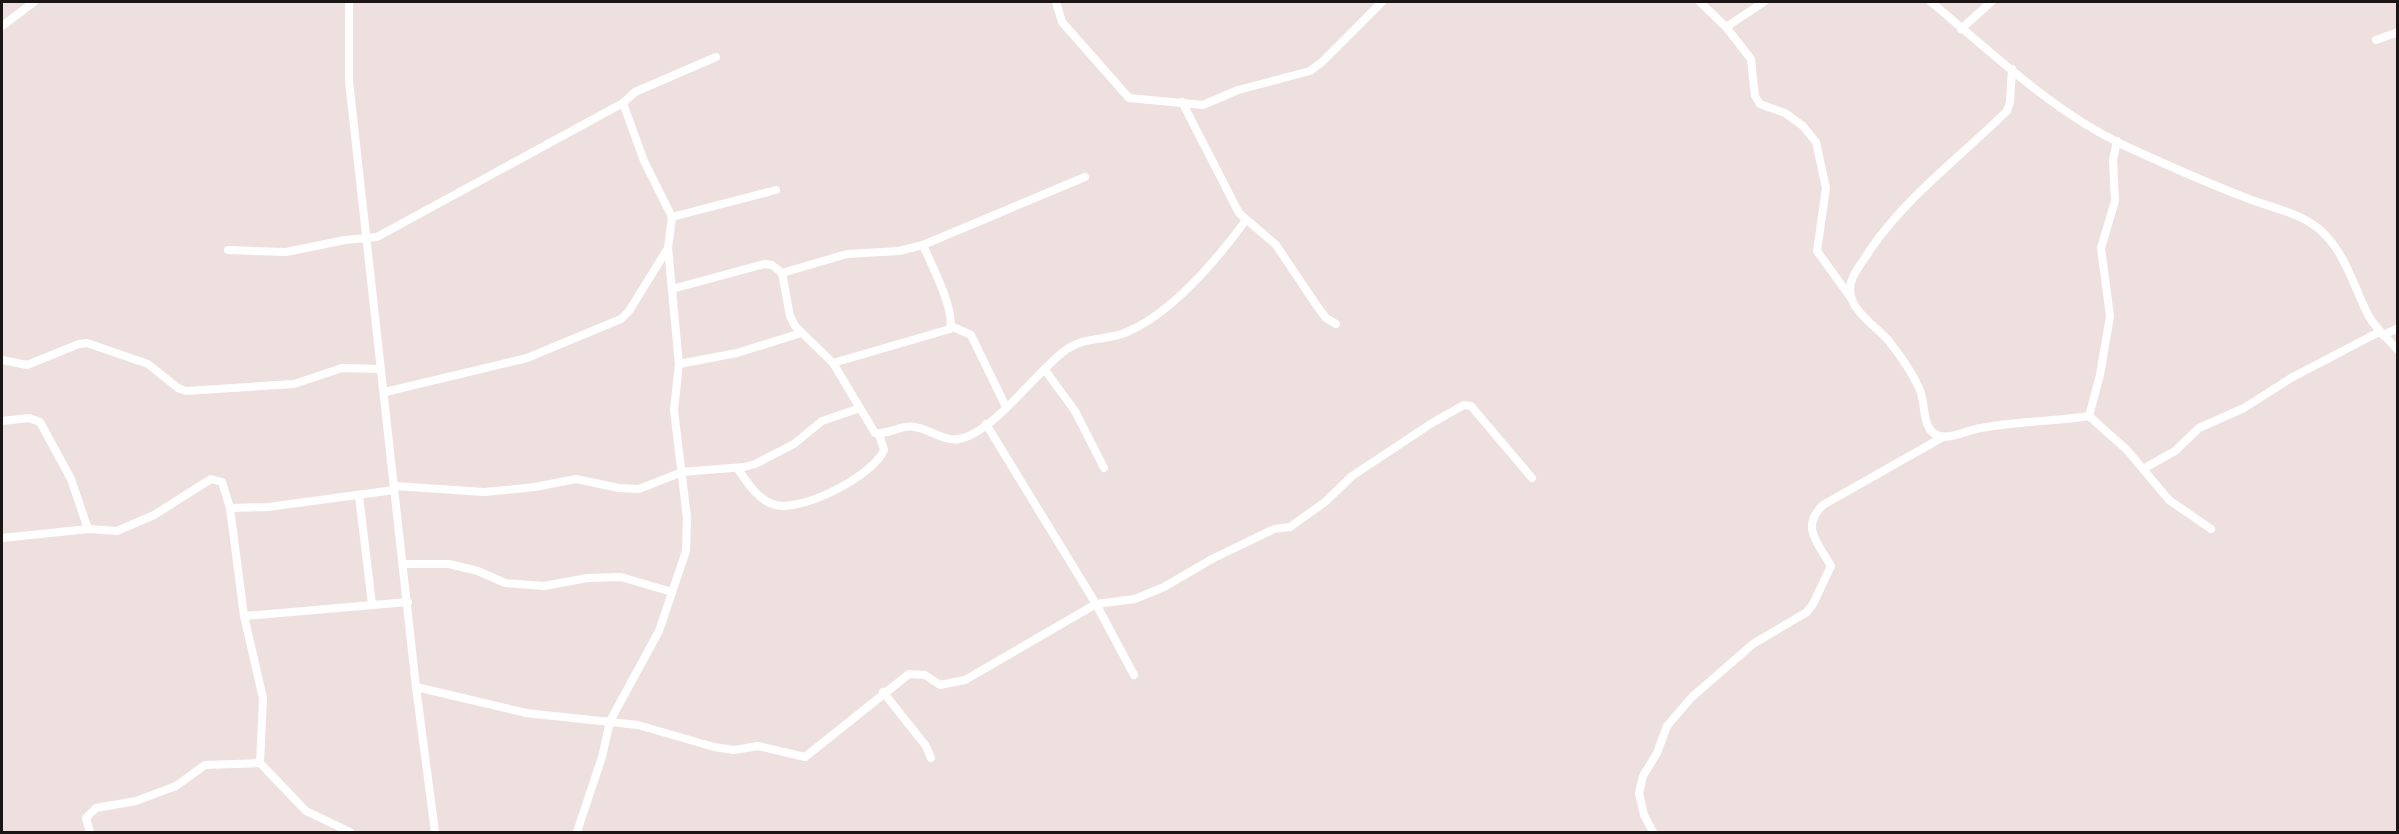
<svg xmlns="http://www.w3.org/2000/svg" width="2399" height="834" font-family="'Space Grotesk',sans-serif">
<style>
.lines{fill:none;stroke-linecap:round;stroke-linejoin:round}
.minor{stroke:#fff;stroke-width:8}
</style>
<rect width="100%" height="100%" fill="#efe0e0"/>
<g class="lines">
<g class="minor">
<polyline points="349,2 349,81 416,687 435,832"/>
<polyline points="1056,2 1062,22 1129,98 1203,105 1238,90 1310,71 1322,62 1382,2"/>
<polyline points="1700,2 1726,27 1751,59 1755,96 1760,104 1785,113 1803,126 1816,142 1826,188 1817,251 1851,298"/>
<path d="M1931 2C1990 51 2049 108 2119 143 2160 162 2202 181 2244 197 2268 207 2299 212 2319 229 2345 251 2354 287 2368 315 2376 329 2387 338 2398 350"/>
<polyline points="2,26 34,2"/>
<polyline points="1726,27 1764,2"/>
<polyline points="1961,29 1991,2"/>
<polyline points="2376,40 2398,32"/>
<path d="M2012 69 2010 102 2007 111C1960 157 1907 196 1870 250 1865 259 1857 268 1853 277 1840 305 1873 323 1888 340 1900 355 1912 372 1920 390 1926 404 1921 432 1940 436 1950 439 1966 431 1976 429 2012 421 2052 422 2089 416"/>
<polyline points="1182,102 1239,213 1276,245 1317,306 1326,318 1336,324"/>
<polyline points="2117,141 2113,160 2115,201 2101,248 2110,316 2100,375 2089,416 2127,450 2169,500 2211,529"/>
<polyline points="672,217 776,190"/>
<polyline points="228,250 286,252 345,240 377,237 623,103"/>
<path d="M782 273 790 316 795 326 833 363 875 433C889 435 901 424 915 427 929 429 945 442 959 439 995 432 1037 370 1067 349 1086 336 1107 341 1127 332 1172 313 1218 258 1246 220"/>
<polyline points="672,289 764,264 772,265 782,273 847,254 899,251 923,245 1085,177"/>
<polyline points="951,326 971,335 1006,407"/>
<polyline points="2383,335 2398,328"/>
<polyline points="2,360 27,365 79,344 87,343 148,364 178,388 186,391 294,384 342,368 380,369"/>
<path d="M833 363 950 329C955 309 931 264 923 245"/>
<polyline points="679,364 737,353 801,333"/>
<polyline points="1045,370 1075,411 1104,468"/>
<polyline points="385,392 527,358 621,319 629,311 668,248"/>
<polyline points="2,421 29,418 40,422 71,479 88,529"/>
<polyline points="986,424 1096,604 1134,675"/>
<path d="M737 468C746 480 757 499 772 504 799 515 874 475 884 450L879 434"/>
<polyline points="2143,469 2175,451 2199,428 2244,408 2291,378 2379,332"/>
<polyline points="394,486 485,492 535,487 576,479 619,488 639,489 682,472 744,467 755,464 794,444 822,421 860,408"/>
<polyline points="359,496 372,604"/>
<polyline points="230,508 268,507 394,490"/>
<polyline points="2,538 88,529 117,531 154,515 211,479 222,482 230,508 244,616 263,698 260,763 306,811 350,832"/>
<polyline points="404,564 449,564 478,571 505,583 544,586 587,578 621,577 672,592"/>
<polyline points="244,616 408,602"/>
<polyline points="416,687 526,713 638,725 714,747 734,750 758,746 805,757 909,674 925,675 940,685 965,680 1096,604 1135,599 1164,587 1212,559 1274,529 1290,527 1325,502 1352,476 1432,423 1464,405 1471,406 1532,478"/>
<polyline points="883,692 926,746 931,758"/>
<polyline points="90,832 86,818 96,808 136,801 176,786 205,765 260,763"/>
<polyline points="577,832 602,757 610,721 659,631 686,551 687,518 674,410 679,364 668,248 672,217 644,161 623,103 635,92 716,57"/>
<path d="M1653 832 1644 815 1639 793 1643 776 1657 753 1667 726 1692 697 1753 644 1807 612 1813 604 1831 566C1818 543 1800 527 1823 505L1943 437"/>
</g>
</g>
<rect width="2399" height="834" fill="none" stroke="#1b1516" stroke-width="6"/>
</svg>
